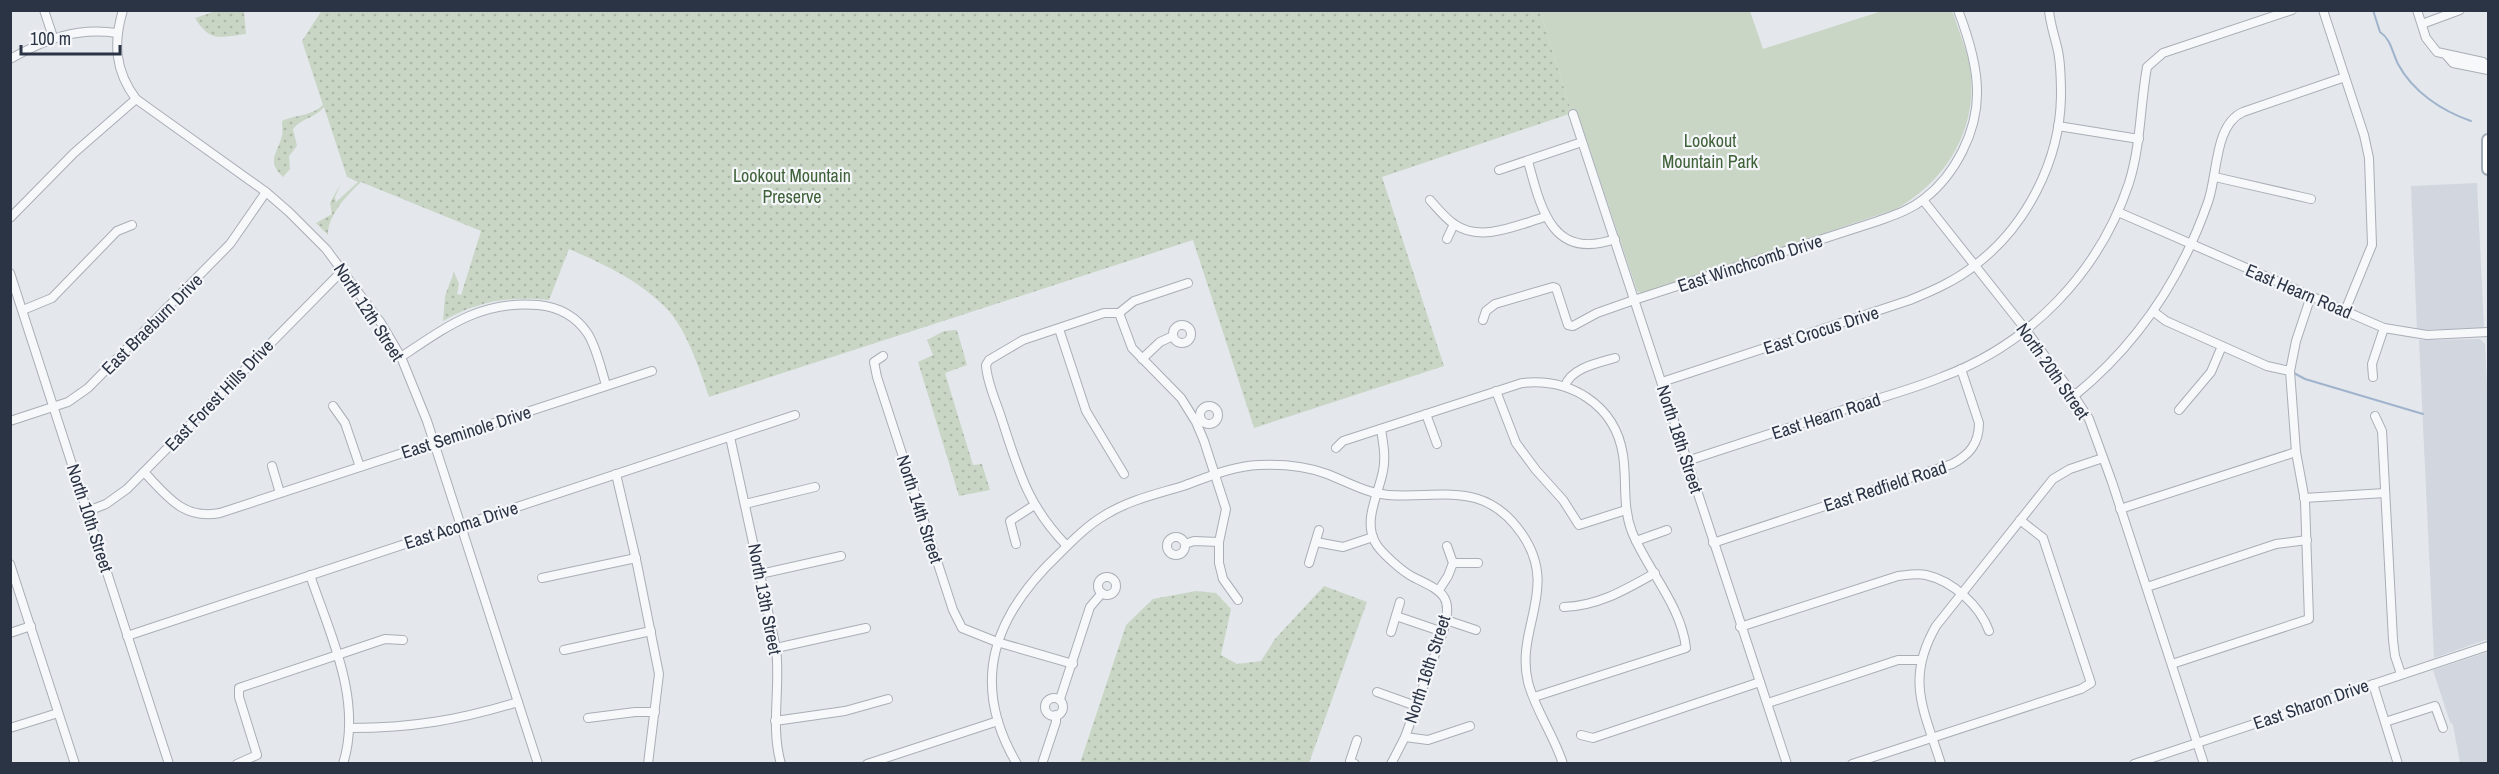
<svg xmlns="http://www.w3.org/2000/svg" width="2499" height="774" font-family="'Archivo Narrow',sans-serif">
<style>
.built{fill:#d2d6de}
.grass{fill:url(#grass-dots)}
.park{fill:#c9d6c5}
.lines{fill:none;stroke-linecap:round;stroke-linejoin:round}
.stream{stroke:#9fb4cc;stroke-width:2}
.minor-casing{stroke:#a9aeb7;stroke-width:10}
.major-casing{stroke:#a3abb8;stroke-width:14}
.minor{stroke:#f7f8fa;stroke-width:8}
.major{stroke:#fff;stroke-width:10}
.labels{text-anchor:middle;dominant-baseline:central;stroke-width:4.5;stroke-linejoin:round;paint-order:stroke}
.park-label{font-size:18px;fill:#3f6138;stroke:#f4f6f9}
.street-label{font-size:18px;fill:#2b3445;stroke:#f4f6f9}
</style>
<defs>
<pattern id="grass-dots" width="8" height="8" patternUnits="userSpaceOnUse" patternTransform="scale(1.5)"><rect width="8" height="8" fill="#c9d6c5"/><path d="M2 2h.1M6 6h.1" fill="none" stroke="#adb8ab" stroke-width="1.8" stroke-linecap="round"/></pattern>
</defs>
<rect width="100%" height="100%" fill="#e4e7ec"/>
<g class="built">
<polygon points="2477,183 2484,328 2417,330 2411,186"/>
<polygon points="2480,339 2485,344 2488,409 2488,639 2434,658 2419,340"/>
<polygon points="2488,652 2488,763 2460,763 2453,725 2450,722 2433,670"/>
</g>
<g class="grass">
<path d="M219 10 244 11 246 34C220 37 210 43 195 18Z"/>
<path d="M322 10 1540 11 1572 113 1382 177 1444 366 1254 428 1193 240 709 397C700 370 685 325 664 306 637 279 603 264 569 249L549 300C508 296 479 301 443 321L445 296 454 272 459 284 457 294 461 295 481 231 361 182C348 194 327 216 328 235L316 223 332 214 330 203 341 183 335 197 336 202 358 182 347 177 324 107C312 120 305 116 293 129L297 146 289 156 290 169 283 177C266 161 277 154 282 136 283 131 282 126 282 121 297 114 310 117 323 105L302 41Z"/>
<polygon points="957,330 967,365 945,373 973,465 982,464 990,490 959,496 918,362 933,355 927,340 944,331"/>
<polygon points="1324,586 1367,602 1309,763 1080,763 1126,625 1153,599 1196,591 1216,593 1231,609 1221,655 1237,664 1261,661 1275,639"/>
</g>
<path class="park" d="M1540 11H1750L1763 49 1882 11H1949L1953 13C1958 29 1965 45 1969 62 1981 123 1949 180 1896 209L1642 294 1637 291 1577 111 1572 113Z"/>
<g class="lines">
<g class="stream">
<path d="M2373 10 2380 32C2391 39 2392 52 2398 64 2413 92 2442 111 2471 121"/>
<polyline points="2292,372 2305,379 2423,414"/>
</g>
<defs>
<g id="minor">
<polyline points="44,10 53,37"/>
<path d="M123 10C113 43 115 71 136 99L266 192 289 212 326 249 381 323 401 357 427 421 538 764"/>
<polyline points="2323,10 2364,135 2369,158 2372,245 2345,311"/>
<polyline points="2417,10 2426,38 2437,52 2483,62 2488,66"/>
<polyline points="2422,24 2460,10"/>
<polyline points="2447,56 2453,63 2488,70"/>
<path d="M10 59C46 39 76 27 117 33"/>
<polyline points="1573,114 1787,764"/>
<polyline points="2058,126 2139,139"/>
<path d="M1528 161C1541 209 1552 261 1615 239"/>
<polyline points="1499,170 1582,142"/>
<polyline points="2215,177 2311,199"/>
<path d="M1430 200C1437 208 1445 218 1454 224 1481 243 1517 225 1545 217"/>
<polyline points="1923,200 2026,330 2074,396 2089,419 2112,482 2204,764"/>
<polyline points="2118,212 2384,328 2427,335 2488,332"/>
<polyline points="10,218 74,153 136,99"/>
<polyline points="1447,239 1454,224"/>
<polyline points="10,273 169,764"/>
<polyline points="23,310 52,298 117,231 132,225"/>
<polyline points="2154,312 2166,321 2267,366 2290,371"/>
<polyline points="1119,313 1132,348 1181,398 1196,422 1204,441 1226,509 1219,542 1219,563 1223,579 1238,600"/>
<polyline points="1119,313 1134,301 1188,283"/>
<path d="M1483 320 1486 311 1495 304 1553 287 1556 288 1568 325 1573 326 1597 313 1634 300 1878 221C1894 215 1910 210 1924 199 1955 175 1978 131 1977 91 1977 64 1968 36 1958 10"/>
<circle cx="1182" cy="334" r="9"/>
<polyline points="1059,329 1086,411 1124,474"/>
<polyline points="883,356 874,362 877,377 953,610 962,628 997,642 1073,664"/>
<path d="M401 357C446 327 481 300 538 305 559 307 576 316 588 334 597 349 601 369 606 385"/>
<polyline points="1142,359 1160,342 1173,336"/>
<polyline points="2373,377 2372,364 2384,328"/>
<path d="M1662 382 1910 300C1932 291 1955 281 1974 266 2026 227 2060 161 2061 96 2061 81 2061 66 2058 51 2055 37 2050 24 2049 10"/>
<path d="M1565 386C1571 368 1598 363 1615 358"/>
<polyline points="1496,391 1516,443 1536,470 1563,500 1579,525 1626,510"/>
<path d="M2074 396C2138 344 2181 279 2208 202 2218 174 2214 125 2243 112L2345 77"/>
<polyline points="333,406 345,423 360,467"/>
<circle cx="1209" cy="415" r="9"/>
<polyline points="2179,410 2211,372 2222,346"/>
<polyline points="1426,414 1437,444"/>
<polyline points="2375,416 2382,431 2393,640 2395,656 2401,674"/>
<polyline points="10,421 68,402 88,388 230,244 266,192"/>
<path d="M1381 429C1383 443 1386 456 1383 471 1379 493 1363 520 1375 542 1380 552 1403 572 1413 577 1443 592 1454 595 1443 632L1405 737 1391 764"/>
<path d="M730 437 776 648C781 687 770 726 781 764"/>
<path d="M1336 448 1343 441 1522 383C1570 378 1615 404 1623 455 1627 481 1622 506 1632 532 1648 571 1681 605 1686 648L1534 697"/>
<path d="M1687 461C1742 443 1797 425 1852 407 1882 397 1913 389 1942 377 2030 344 2099 273 2129 183 2141 145 2140 106 2147 67L2163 53 2292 10"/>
<polyline points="272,466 280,493"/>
<path d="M144 472C167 496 183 520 220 513L652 371"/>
<polyline points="616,474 637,564 659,674 648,764"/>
<polyline points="2304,498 2385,493"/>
<polyline points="745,504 815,487"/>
<polyline points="2120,509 2296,452"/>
<polyline points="88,511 106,504 127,489 343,270"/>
<circle cx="1176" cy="546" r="9"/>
<polyline points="1636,541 1667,530"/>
<polyline points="1316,542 1343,547 1373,537"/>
<path d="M1713 543 1952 464C1969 455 1979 444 1979 423L1961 369"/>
<polyline points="1016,544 1010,521 1033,506"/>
<polyline points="1185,544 1194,541 1219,542"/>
<path d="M1067 546C1026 504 1018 468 1000 414 995 399 987 382 986 365L989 360 1023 340 1104 313H1119"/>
<polyline points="1309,563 1319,530"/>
<polyline points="1453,563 1478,563"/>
<polyline points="10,564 75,764"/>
<polyline points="760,574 841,556"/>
<path d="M310 575C330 635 363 700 343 764"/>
<circle cx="1107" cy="586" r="9"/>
<polyline points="542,578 636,558"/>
<polyline points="2147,587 2276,544 2307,540"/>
<polyline points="1439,590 1448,576 1453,563 1447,546"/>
<path d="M1564 607C1598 606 1625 590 1655 573"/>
<polyline points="1396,616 1443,632"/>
<polyline points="1446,620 1476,630"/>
<path d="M1740 627 1898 576C1907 575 1917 573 1926 575 1953 581 1980 606 1989 631"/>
<polyline points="1391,632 1400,602"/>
<polyline points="10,633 31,626"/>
<polyline points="127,636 795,415"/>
<polyline points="776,648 866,628"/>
<polyline points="564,650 651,631"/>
<polyline points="2172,664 2309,619 2305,501 2296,452 2290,371 2296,341 2311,296"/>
<polyline points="2373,684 2398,764"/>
<polyline points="1377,692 1416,706"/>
<circle cx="1054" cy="707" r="9"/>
<polyline points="1060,699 1090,607 1102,593"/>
<polyline points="1768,703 1898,660 1921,660"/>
<polyline points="588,718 635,712 655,712"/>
<polyline points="775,721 845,711 888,699"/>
<polyline points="2385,722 2435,706 2443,728"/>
<polyline points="10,728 58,713"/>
<path d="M350 728C412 728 459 720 518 702"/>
<polyline points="1581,735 1593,738 1760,682"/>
<polyline points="1405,737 1428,740 1470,726"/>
<polyline points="237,764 257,755 239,697 239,688 385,639 403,640"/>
<polyline points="867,764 998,721"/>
<path d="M1017 764C968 681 995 614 1060 553 1074 539 1088 525 1105 515 1129 500 1157 494 1183 486 1208 477 1233 466 1259 465 1282 464 1306 466 1327 474 1348 482 1366 493 1388 495 1441 499 1484 479 1522 534 1560 589 1515 628 1528 682 1535 710 1554 735 1563 764"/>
<polyline points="1042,764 1056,722 1056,715"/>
<polyline points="1355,764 1350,761 1357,740"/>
<polyline points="1852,764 2081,689 2091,683 2043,538 2020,520"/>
<path d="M1941 764C1924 710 1905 680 1936 626L2053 479 2070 469 2103 458"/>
<polyline points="2134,764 2488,646"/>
</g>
<polyline id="major" points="2488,140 2488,169"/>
</defs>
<use href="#minor" class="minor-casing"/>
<use href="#major" class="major-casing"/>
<use href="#minor" class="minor"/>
<use href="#major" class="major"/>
</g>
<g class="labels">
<g class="park-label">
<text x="1710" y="140">Lookout<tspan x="1710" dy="21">Mountain Park</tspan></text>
<text x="792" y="175">Lookout Mountain<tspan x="792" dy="21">Preserve</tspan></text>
</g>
<g class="street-label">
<text transform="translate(1750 263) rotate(-18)">East Winchcomb Drive</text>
<text transform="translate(2299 291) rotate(23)">East Hearn Road</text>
<text transform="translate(369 312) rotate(57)">North 12th Street</text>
<text transform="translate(152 324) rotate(-45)">East Braeburn Drive</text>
<text transform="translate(1821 330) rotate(-18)">East Crocus Drive</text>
<text transform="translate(2053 371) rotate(55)">North 20th Street</text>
<text transform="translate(219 395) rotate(-46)">East Forest Hills Drive</text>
<text transform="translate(1826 416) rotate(-18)">East Hearn Road</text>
<text transform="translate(466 432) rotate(-18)">East Seminole Drive</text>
<text transform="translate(1680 439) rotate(72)">North 18th Street</text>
<text transform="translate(1885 486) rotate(-18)">East Redfield Road</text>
<text transform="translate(920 509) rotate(72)">North 14th Street</text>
<text transform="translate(90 518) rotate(72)">North 10th Street</text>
<text transform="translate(461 525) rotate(-18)">East Acoma Drive</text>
<text transform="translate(765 599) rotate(79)">North 13th Street</text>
<text transform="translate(1427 669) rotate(-72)">North 16th Street</text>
<text transform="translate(2311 704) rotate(-19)">East Sharon Drive</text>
</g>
</g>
<rect width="2499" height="774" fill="none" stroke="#2b3445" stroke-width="24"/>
<path d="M21 45v9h99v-9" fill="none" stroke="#2b3445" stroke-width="3"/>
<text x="30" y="45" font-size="18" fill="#2b3445" stroke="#f4f6f9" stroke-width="4.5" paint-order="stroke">100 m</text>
</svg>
